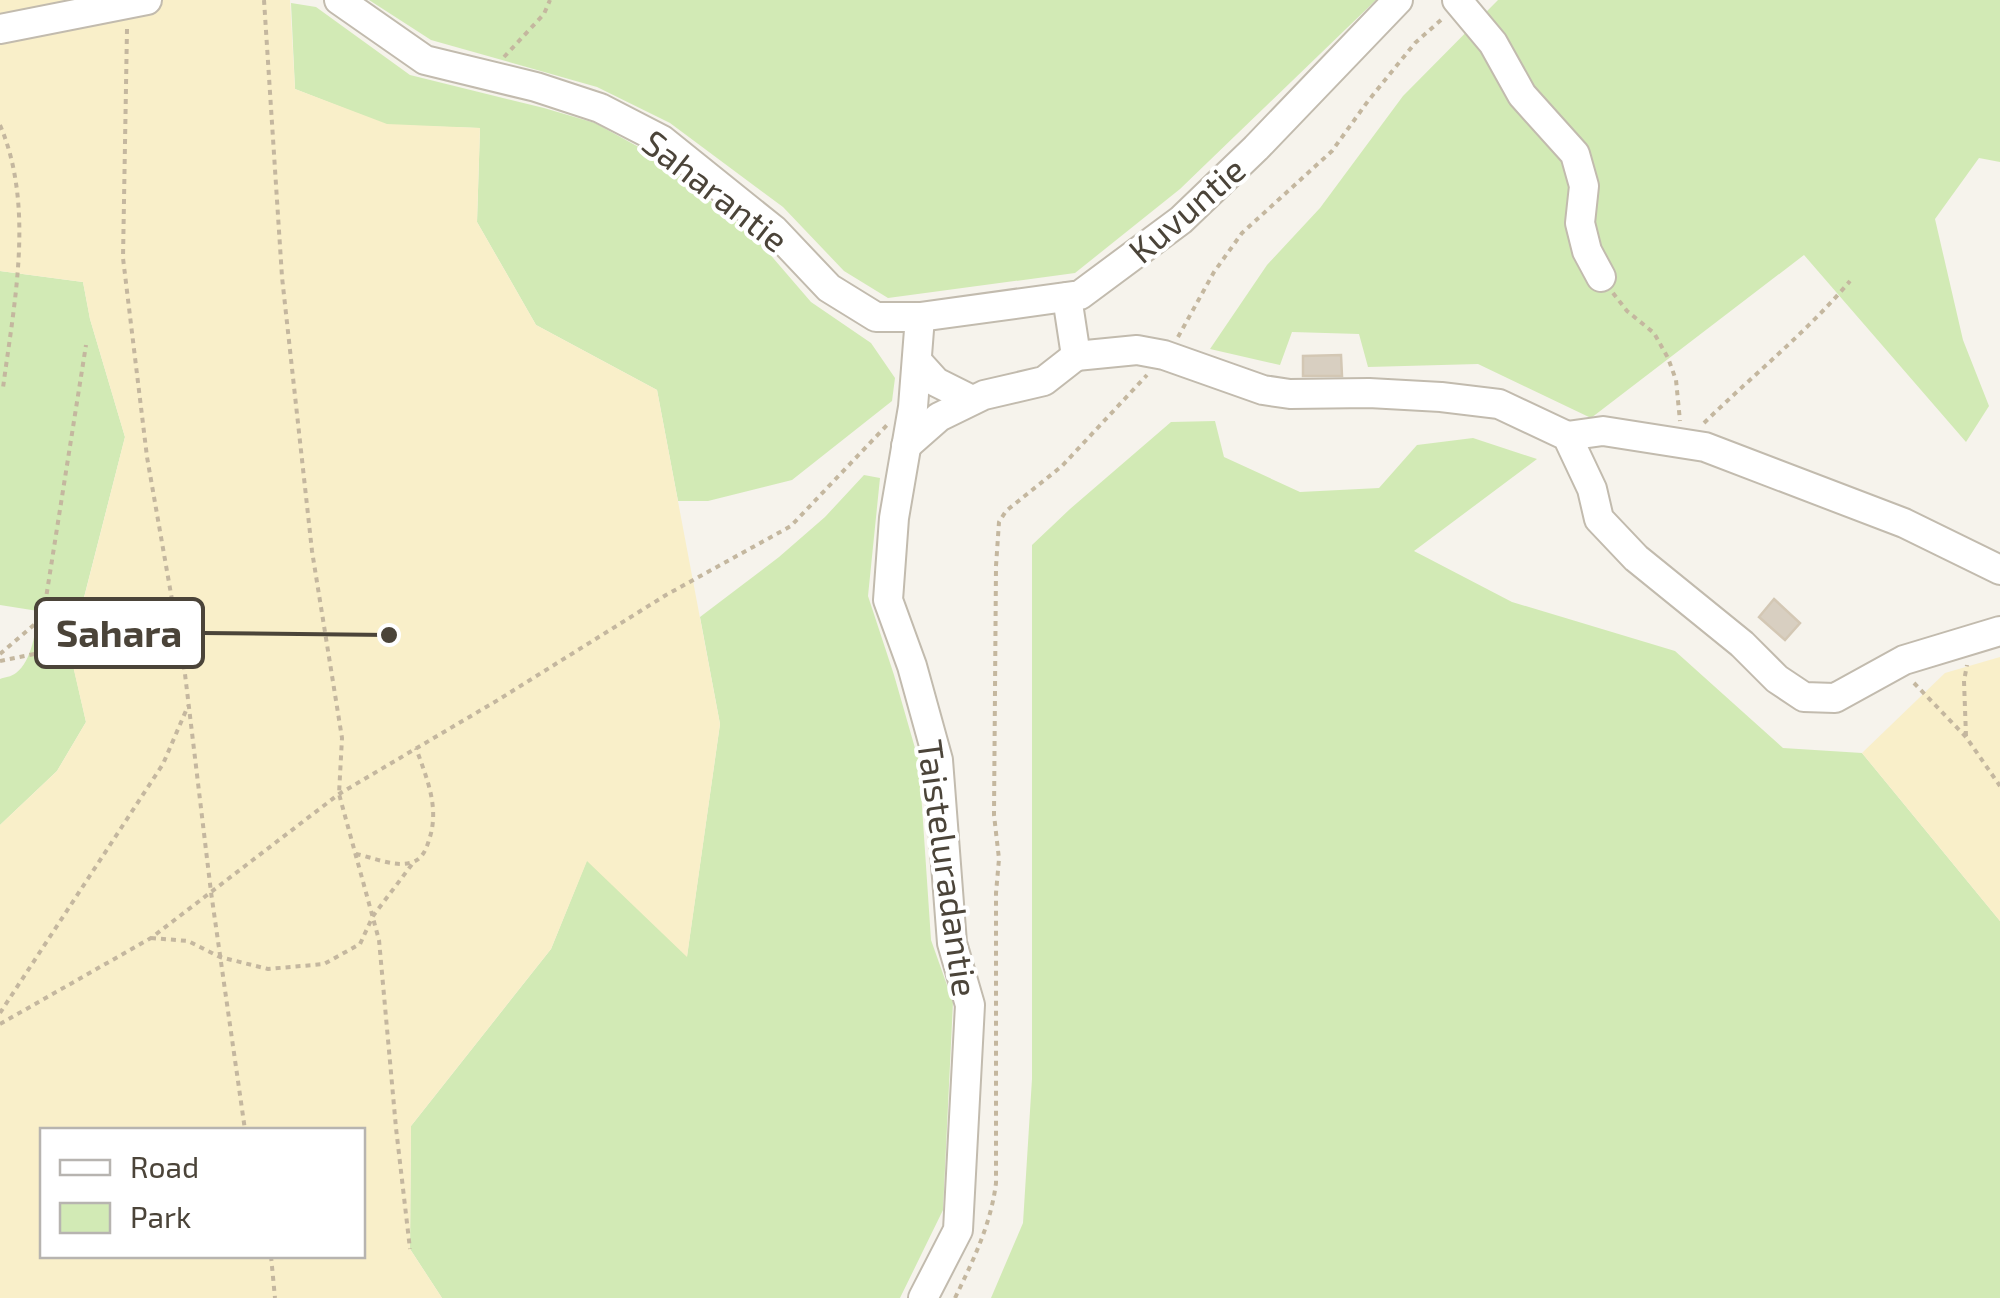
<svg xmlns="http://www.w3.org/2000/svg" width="2000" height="1298" font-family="'Exo 2',sans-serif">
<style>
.green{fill:#d2eab5}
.sand{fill:#f9efc9;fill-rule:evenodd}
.building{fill:#d8cfc1;stroke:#d3c7b4;stroke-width:2.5}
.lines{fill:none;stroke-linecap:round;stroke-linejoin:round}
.minor-casing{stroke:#c2bbae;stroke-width:32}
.path{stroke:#c4b79f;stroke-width:4;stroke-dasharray:5 5;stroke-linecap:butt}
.minor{stroke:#fff;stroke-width:28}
.labels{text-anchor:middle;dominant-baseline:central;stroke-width:8;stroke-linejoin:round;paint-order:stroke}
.street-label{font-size:35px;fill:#4b4439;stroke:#fff}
.leader{fill:none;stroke:#4b4439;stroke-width:4}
.callout-dot{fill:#4b4439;stroke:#fff;stroke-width:4}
.callout{fill:#fff;stroke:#4b4439;stroke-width:4}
.callout-label{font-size:38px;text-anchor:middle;font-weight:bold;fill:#4b4439}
</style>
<rect width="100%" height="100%" fill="#f6f3ec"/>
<g class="green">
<polygon points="369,0 1376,0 1180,189 1075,273 888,298 844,271 783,207 670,123 597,87 431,40"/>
<polygon points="1498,0 2000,0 2000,162 1979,158 1935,219 1963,340 1989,406 1966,442 1804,255 1591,418 1478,364 1368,367 1359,334 1292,332 1280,365 1210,349 1267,265 1320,208 1403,96"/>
<polygon points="291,3 316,7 410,75 544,108 595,123 655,156 755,237 811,302 871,343 895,378 892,401 792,480 708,501 678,501 657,390 536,325 477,222 480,128 387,125 295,89"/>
<path d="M0 271 83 282 90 319 125 437 70 652 86 722 57 771 0 825V679C5 677 11 677 16 673 32 661 36 630 38 611L0 605Z"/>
<polygon points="1215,421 1224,457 1300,492 1379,488 1417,445 1473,438 1537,459 1414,551 1512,602 1675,651 1783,748 1862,753 2000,921 2000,1298 991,1298 1023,1223 1032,1079 1032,545 1070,509 1171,422"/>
<polygon points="864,475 880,478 868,596 894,675 919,762 931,940 953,1002 943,1210 900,1298 442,1298 410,1249 411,1126 551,949 587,860 687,956 720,724 700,617 779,557 825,517"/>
</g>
<g class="sand">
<path d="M0 0H290L295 89 387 124 480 128 477 222 536 325 657 390 720 724 687 957 587 861 551 949 411 1126 410 1249 442 1298H0V825L57 771 86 722 70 653 125 437 90 319 83 282 0 271ZM42 1130H362V1256H42Z"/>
<polygon points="2000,657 2000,921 1862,753 1945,673"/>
</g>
<g class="building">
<polygon points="1341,355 1342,376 1303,376 1303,356"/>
<polygon points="1774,599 1800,623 1785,640 1759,617"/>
</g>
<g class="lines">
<defs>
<g id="minor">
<polyline points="339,0 425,60 536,87 600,108 662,140 774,230 829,288 876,317 920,317 1080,295 1181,220 1256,148 1398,0"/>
<polyline points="1457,0 1493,43 1522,95 1575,154 1584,186 1580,223 1587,251 1601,277"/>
<polyline points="0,29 147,0"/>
<polyline points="1067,297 1076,356"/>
<polyline points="920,317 913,407 894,518 888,600 912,666 938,760 952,943 970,1005 958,1230 923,1298"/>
<polyline points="1076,356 1137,350 1164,355 1263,390 1290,394 1369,393 1441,397 1499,404 1567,436 1592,489 1599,519 1636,558 1742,644 1777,679 1804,697 1835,698 1904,660 2000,631"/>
<polyline points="917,361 936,382 972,400"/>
<polyline points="1567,436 1603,431 1705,447 1904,523 2000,570"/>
<polyline points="906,446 939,417 984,395 1044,381 1076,356"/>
</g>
</defs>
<use href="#minor" class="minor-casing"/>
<g class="path">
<polyline points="264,0 282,277 312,551 342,738 339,794 379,940 396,1128 410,1249"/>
<polyline points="127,29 123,258 147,457 185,674 211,892 245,1130"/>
<polyline points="504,57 544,14 550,0"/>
<path d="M0 125C35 207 14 303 3 388"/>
<polyline points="1613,293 1627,311 1654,333 1668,358 1676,380 1680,421"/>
<polyline points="1178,337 1214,272 1242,233 1332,151 1368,101 1415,43 1441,20"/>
<path d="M1704 423C1753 375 1806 333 1850 281"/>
<polyline points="0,654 43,617 86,345"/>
<polyline points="0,661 176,625"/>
<polyline points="1914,683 1966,737 2000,786"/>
<polyline points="1966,736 1964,681 1967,665"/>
<path d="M356 854C371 857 394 867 410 863 422 860 426 850 429 840 440 808 427 779 416 748"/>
<polyline points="151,938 188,941 220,957 268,969 324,964 360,944 373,916 413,863"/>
<polyline points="0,1013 163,764 188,706"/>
<polyline points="0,1024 151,938 339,794 498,700 666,595 791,526 887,425"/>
<polyline points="271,1256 275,1298"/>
<path d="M955 1298C973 1261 991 1224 996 1183V893L999 859 994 815 996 566 999 522 1006 511 1062 466 1147 375"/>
</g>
<use href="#minor" class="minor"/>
</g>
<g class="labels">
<g class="street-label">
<text transform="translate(716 190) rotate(38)">Saharantie</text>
<text transform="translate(1186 209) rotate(-41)">Kuvuntie</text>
<text transform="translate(949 868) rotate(82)">Taisteluradantie</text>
</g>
</g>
<path class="leader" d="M389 635L203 633"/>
<circle class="callout-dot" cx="389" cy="635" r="10"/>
<rect class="callout" x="36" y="599" width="167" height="68" rx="10"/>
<g class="callout-label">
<text x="119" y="647">Sahara</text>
</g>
<rect x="40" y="1128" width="325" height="130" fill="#ffffff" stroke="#b7b4b0" stroke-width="2.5"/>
<rect x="60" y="1160" width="50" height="15" fill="#ffffff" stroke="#b7b4b0" stroke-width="2.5"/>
<text x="130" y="1178" font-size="30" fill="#4b4439">Road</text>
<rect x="60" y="1203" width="50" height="30" fill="#d2eab5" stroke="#b7b4b0" stroke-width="2.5"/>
<text x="130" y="1228" font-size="30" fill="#4b4439">Park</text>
</svg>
